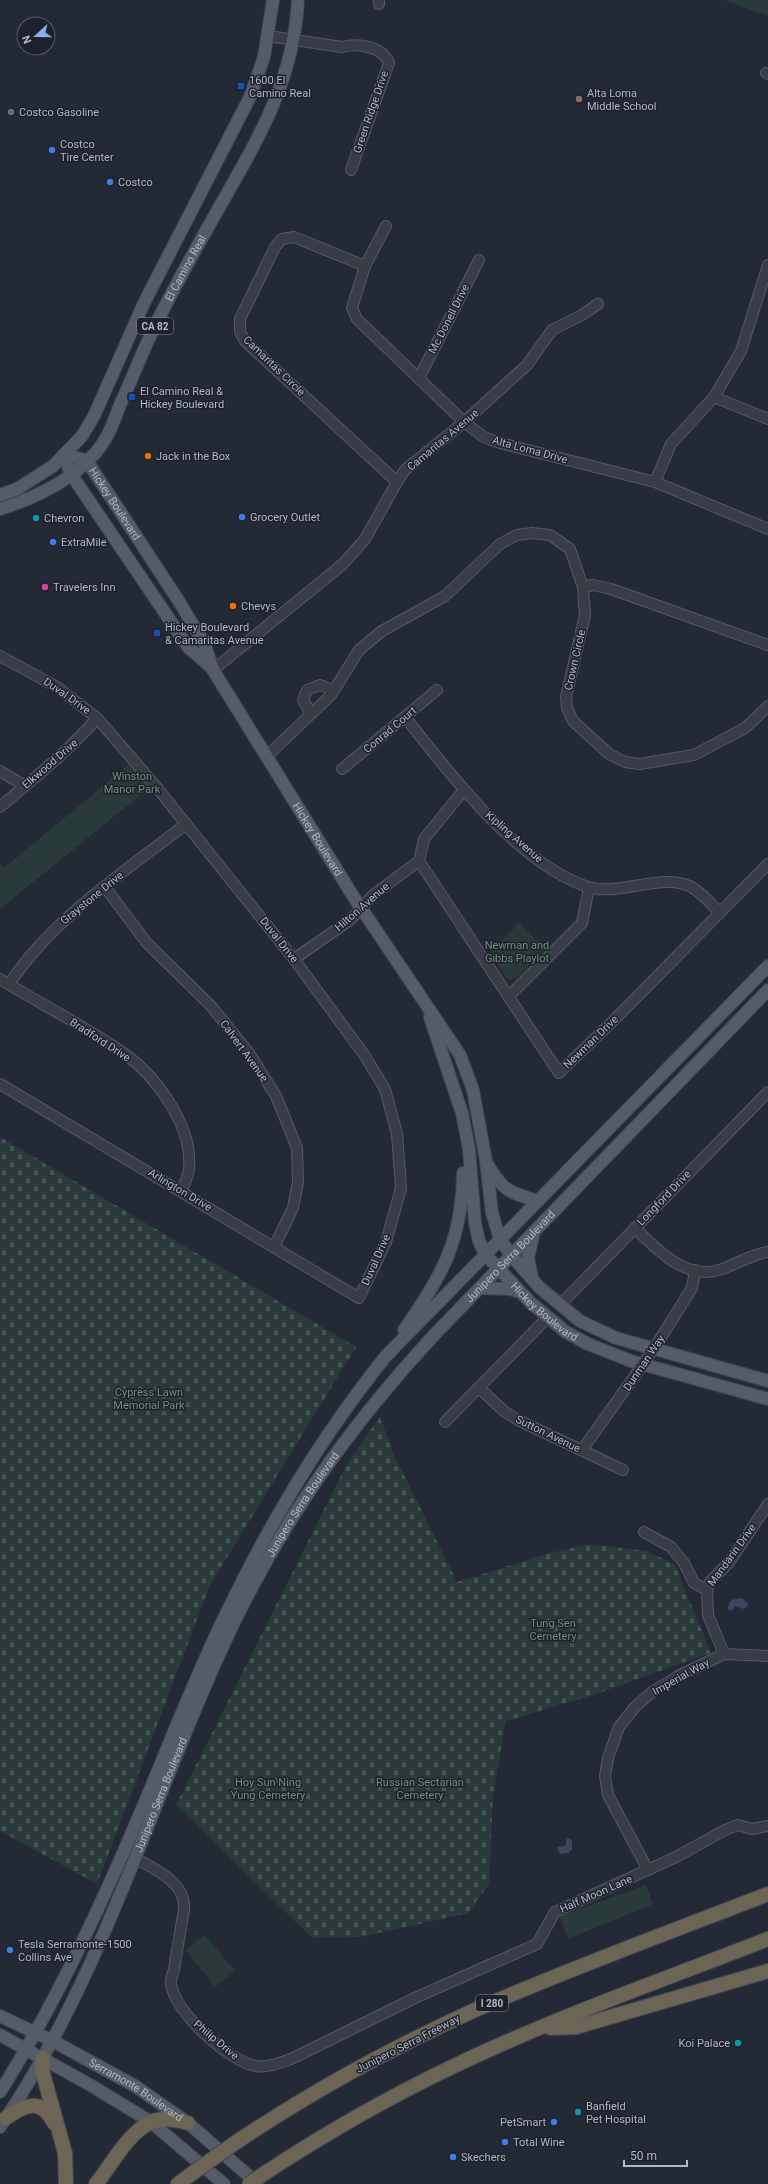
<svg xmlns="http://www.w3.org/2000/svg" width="768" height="2184" font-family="Roboto,sans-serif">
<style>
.cemetery{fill:url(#cemetery-stones)}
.park{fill:#293a3b}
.water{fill:#3a475e}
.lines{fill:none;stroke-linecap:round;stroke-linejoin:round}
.minor-casing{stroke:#545a65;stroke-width:12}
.major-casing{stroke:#404550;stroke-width:14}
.highway-casing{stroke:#414752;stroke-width:16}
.minor{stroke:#373c47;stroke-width:10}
.major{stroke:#555b67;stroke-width:12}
.highway{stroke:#6c6555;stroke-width:14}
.minor-bridge-casing{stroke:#545a65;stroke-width:12;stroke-linecap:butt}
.highway-bridge-casing{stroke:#414752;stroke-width:16;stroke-linecap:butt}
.minor-bridge{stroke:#373c47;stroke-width:10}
.highway-bridge{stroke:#6c6555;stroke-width:14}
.transit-dot{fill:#1a4fb4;stroke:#1c212c;stroke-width:1.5}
.education-dot{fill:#8d6e63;stroke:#1c212c;stroke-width:1.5}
.service-dot{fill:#5c6f8a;stroke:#1c212c;stroke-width:1.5}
.shop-dot{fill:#3f7fe0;stroke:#1c212c;stroke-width:1.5}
.food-dot{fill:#e8710a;stroke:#1c212c;stroke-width:1.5}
.culture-dot{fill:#0f9aa8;stroke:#1c212c;stroke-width:1.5}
.hotel-dot{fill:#d1479c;stroke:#1c212c;stroke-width:1.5}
.labels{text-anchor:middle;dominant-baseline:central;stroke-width:3;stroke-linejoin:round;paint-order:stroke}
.shield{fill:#1c212c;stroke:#848a96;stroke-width:1}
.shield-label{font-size:10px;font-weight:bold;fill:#b1b7c3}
.poi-label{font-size:11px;fill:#b1b7c3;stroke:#1c212c;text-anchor:start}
.street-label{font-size:11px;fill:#b1b7c3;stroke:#1c212c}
.park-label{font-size:11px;fill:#6b9177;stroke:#1c212c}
</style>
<defs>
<pattern id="cemetery-stones" width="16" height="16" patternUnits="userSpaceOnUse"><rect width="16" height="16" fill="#293a3b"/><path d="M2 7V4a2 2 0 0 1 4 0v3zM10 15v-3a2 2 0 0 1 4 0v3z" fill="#465456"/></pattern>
</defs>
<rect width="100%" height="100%" fill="#232a36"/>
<g class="cemetery">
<polygon points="0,1137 356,1347 210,1585 97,1884 0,1831"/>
<polygon points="380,1417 394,1455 457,1582 550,1553 590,1544 647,1551 675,1565 711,1653 593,1695 506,1721 493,1794 489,1884 468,1913 361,1937 312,1938 176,1805 348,1462"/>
</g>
<g class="park">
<polygon points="724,0 768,0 768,16"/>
<polygon points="134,760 154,784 0,909 0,863 4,868"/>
<polygon points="519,923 545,949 519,976 510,980 507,978 490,953"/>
<polygon points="646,1885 653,1904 568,1939 560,1916"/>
<polygon points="205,1935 235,1971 215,1987 186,1950"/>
</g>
<g class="water">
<polygon points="742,1598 748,1604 747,1607 744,1609 735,1606 732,1611 727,1609 731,1600"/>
<polygon points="567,1838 572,1840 572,1850 568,1853 560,1854 557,1847 565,1846"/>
</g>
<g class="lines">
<defs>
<g id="minor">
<polyline points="379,4 379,0"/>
<path d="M268 36 342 47C358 43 382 46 389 63L351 170"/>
<polyline points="766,73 768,74"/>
<polyline points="386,226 365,266 352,308 357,319 464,422 484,437 500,443 655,482 768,529"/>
<polyline points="365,266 294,237 282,239 275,247 240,319 240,332 245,341 397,482"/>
<polyline points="419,378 479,260"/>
<polyline points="714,397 768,419"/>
<polyline points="655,482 671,444 714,397 741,351 768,265"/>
<polyline points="583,587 593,585 611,589 768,645"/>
<polyline points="0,656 57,687 97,718 154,784 294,959 365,1056 385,1089 397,1134 401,1188 386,1242 359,1298 0,1084"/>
<polyline points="213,670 343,564 365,539 397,482 405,470 464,422 527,365 552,330 582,315 598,304"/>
<polyline points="311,714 303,700 307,690 320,685 333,690"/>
<path d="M405 717C450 774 518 864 588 887 618 897 665 871 693 888 703 894 712 905 720 913"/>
<polyline points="266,757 331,695 359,650 382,631 445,596 500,544 517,535 532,533 550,535 570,549 583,587 585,615 566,697 567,708 573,721 609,754 625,762 639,764 694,755 745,728 768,706"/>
<polyline points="342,769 437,690"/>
<polyline points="0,771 25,786"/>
<path d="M0 807C34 778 68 752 97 718"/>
<polyline points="419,861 559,1073 618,1016 768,864"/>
<polyline points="105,887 146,942 211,1006 249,1053 276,1096 297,1148 298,1182 293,1208 274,1247"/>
<polyline points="294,959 350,920 373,895 419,861 424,839 463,791"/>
<path d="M0 979C41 1004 86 1027 125 1054 157 1077 193 1127 189 1168 189 1176 184 1184 181 1191"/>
<path d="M9 984C54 917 123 873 186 824"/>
<polyline points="509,996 582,923 589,888"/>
<path d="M635 1228C657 1250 687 1282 722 1269 737 1264 752 1254 768 1252"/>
<polyline points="560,1305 768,1092"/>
<polyline points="662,1336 692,1288 695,1270"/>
<polyline points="479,1388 505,1412 518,1420 623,1470"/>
<polyline points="445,1422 548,1317"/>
<polyline points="582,1450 634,1377"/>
<polyline points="644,1532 671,1547 684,1563 694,1583 707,1590"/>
<polyline points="724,1654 708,1615 707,1590 710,1582 730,1561 768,1504"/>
<path d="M135 1858C155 1870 186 1882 184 1909 181 1929 177 1949 174 1969 173 1974 170 1979 171 1984 175 2013 228 2060 255 2066 267 2068 280 2063 291 2059L417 1997 537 1944 555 1912 676 1857 725 1830 738 1825 752 1829 768 1826"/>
<polyline points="648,1870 608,1795 605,1776 608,1758 619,1727 635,1707 652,1692 678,1676 724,1654 768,1656"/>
</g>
<g id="major">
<path id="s1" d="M64 454 87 461 180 603 205 645 213 670 353 896 460 1055 473 1090 486 1161 492 1213 500 1239 511 1255 539 1287 580 1321 616 1338 768 1381"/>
<polyline points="68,467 71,474 188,647 213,669"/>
<polyline points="0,495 17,489 53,466 82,436 94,416 144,303 250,97 264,57 273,0"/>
<path id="s2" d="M0 509C35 498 73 480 97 451 108 438 114 421 120 405 132 379 142 352 155 326 176 283 200 241 224 199 261 134 294 77 298 0"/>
<path id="s3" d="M430 1017 462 1113 469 1149 475 1223 479 1241 485 1254 531 1303 566 1332 588 1344 631 1361 768 1399"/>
<path d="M487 1164C504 1192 509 1192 538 1201"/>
<polyline points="532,1278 528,1258 534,1232"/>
<polyline points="480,1288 510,1289 520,1292"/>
<path d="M404 1330C442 1276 462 1241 463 1173"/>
<path id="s4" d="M0 2016 53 2041 135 2086 188 2123 258 2184"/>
<polyline points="0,2035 92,2086 151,2122 224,2184"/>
<path d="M0 2092C53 2008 97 1915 136 1823 167 1751 194 1678 229 1608 272 1519 324 1433 386 1356L768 966"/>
<path id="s5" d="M0 2127C100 1981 148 1810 221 1650 276 1529 346 1430 436 1333L768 990"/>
</g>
<g id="highway">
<polyline points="551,2028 576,2027 768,1971"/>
<polyline points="43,2058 42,2070 65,2153 66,2184"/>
<path d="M6 2118C25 2105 41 2097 54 2123"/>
<path d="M232 2145C309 2093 391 2048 475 2010 571 1968 670 1932 768 1894"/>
<path d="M265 2173C326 2133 389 2097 454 2066 556 2017 663 1980 768 1939"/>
<path d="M96 2184C112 2164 128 2133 151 2122 163 2117 176 2120 188 2123"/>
<polyline points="178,2184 190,2175"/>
</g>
</defs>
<use href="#minor" class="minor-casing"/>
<use href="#major" class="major-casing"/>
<use href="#highway" class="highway-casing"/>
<use href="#minor" class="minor"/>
<use href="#major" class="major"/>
<use href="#highway" class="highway"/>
<defs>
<polyline id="minor-bridge" points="634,1377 662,1336"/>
<g id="highway-bridge">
<polyline points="190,2175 232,2145"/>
<polyline points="249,2184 265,2173"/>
</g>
</defs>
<use href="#minor-bridge" class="minor-bridge-casing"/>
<use href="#highway-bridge" class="highway-bridge-casing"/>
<use href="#minor-bridge" class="minor-bridge"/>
<use href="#highway-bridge" class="highway-bridge"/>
</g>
<g class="transit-dot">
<rect x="237" y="82" width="8" height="8" rx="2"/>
<rect x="128" y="393" width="8" height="8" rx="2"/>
<rect x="153" y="629" width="8" height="8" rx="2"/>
</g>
<circle class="education-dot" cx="579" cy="99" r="4"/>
<circle class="service-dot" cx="11" cy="112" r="4"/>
<g class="shop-dot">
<circle cx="52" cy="150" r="4"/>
<circle cx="110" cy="182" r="4"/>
<circle cx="242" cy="517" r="4"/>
<circle cx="53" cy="542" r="4"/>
<circle cx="10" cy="1950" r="4"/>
<circle cx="554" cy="2122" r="4"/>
<circle cx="505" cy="2142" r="4"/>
<circle cx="453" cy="2157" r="4"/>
</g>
<g class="food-dot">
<circle cx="148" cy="456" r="4"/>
<circle cx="233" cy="606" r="4"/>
</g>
<g class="culture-dot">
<circle cx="36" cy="518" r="4"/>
<circle cx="738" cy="2043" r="4"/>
<circle cx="578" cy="2112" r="4"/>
</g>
<circle class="hotel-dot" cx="45" cy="587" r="4"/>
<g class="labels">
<g class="shield">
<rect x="137" y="318" width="36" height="16" rx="3"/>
<rect x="476" y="1995" width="32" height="16" rx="3"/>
</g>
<g class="shield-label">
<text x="155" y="326">CA 82</text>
<text x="492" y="2003">I 280</text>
</g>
<g class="poi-label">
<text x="249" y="80">1600 El<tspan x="249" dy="13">Camino Real</tspan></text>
<text x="587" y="93">Alta Loma<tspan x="587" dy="13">Middle School</tspan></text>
<text x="19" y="112">Costco Gasoline</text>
<text x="60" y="144">Costco<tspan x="60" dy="13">Tire Center</tspan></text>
<text x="118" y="182">Costco</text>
<text x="140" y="391">El Camino Real &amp;<tspan x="140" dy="13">Hickey Boulevard</tspan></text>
<text x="156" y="456">Jack in the Box</text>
<text x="250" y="517">Grocery Outlet</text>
<text x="44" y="518">Chevron</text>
<text x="61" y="542">ExtraMile</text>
<text x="53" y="587">Travelers Inn</text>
<text x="241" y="606">Chevys</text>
<text x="165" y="627">Hickey Boulevard<tspan x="165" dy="13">&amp; Camaritas Avenue</tspan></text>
<text x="18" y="1944">Tesla Serramonte-1500<tspan x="18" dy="13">Collins Ave</tspan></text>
<text x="730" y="2043" text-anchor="end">Koi Palace</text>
<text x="586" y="2106">Banfield<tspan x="586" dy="13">Pet Hospital</tspan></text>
<text x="546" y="2122" text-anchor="end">PetSmart</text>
<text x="513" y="2142">Total Wine</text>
<text x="461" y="2157">Skechers</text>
</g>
<g class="street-label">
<text transform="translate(371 112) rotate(-71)">Green Ridge Drive</text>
<text stroke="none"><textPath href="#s2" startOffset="318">El Camino Real</textPath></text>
<text transform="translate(449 319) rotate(-63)">Mc Donell Drive</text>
<text transform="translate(274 366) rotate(44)">Camaritas Circle</text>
<text transform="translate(443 440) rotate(-40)">Camaritas Avenue</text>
<text transform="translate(530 450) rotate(15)">Alta Loma Drive</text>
<text stroke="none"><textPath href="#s1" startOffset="75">Hickey Boulevard</textPath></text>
<text transform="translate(575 660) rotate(-77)">Crown Circle</text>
<text transform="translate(67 696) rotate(35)">Duval Drive</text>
<text transform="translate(390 730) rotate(-40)">Conrad Court</text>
<text transform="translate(50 764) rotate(-41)">Elkwood Drive</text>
<text transform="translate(514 837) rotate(41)">Kipling Avenue</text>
<text stroke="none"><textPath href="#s1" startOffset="468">Hickey Boulevard</textPath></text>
<text transform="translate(92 898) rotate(-39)">Graystone Drive</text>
<text transform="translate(362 907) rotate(-41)">Hilton Avenue</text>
<text transform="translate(279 940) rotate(52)">Duval Drive</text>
<text transform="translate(100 1040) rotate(33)">Bradford Drive</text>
<text transform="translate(591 1042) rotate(-44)">Newman Drive</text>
<text transform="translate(244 1051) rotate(54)">Calvert Avenue</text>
<text transform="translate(180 1190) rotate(31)">Arlington Drive</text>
<text transform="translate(664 1198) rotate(-46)">Longford Drive</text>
<text stroke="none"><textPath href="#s5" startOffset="1018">Junipero Serra Boulevard</textPath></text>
<text transform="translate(376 1260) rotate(-66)">Duval Drive</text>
<text stroke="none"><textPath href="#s3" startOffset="328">Hickey Boulevard</textPath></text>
<text transform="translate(644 1363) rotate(-56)">Dunman Way</text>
<text transform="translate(548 1434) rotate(26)">Sutton Avenue</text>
<text stroke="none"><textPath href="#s5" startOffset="694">Junipero Serra Boulevard</textPath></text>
<text transform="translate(732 1555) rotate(-54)">Mandarin Drive</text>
<text transform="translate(681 1677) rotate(-29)">Imperial Way</text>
<text stroke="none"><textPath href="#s5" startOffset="370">Junipero Serra Boulevard</textPath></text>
<text transform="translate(596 1894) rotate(-24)">Half Moon Lane</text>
<text transform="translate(216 2040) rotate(40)">Philip Drive</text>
<text transform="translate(408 2044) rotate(-27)">Junipero Serra Freeway</text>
<text stroke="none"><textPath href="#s4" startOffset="155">Serramonte Boulevard</textPath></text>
</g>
<g class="park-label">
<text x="132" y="776">Winston<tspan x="132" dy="13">Manor Park</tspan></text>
<text x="517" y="945">Newman and<tspan x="517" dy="13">Gibbs Playlot</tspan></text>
<text x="149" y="1392">Cypress Lawn<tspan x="149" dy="13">Memorial Park</tspan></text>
<text x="553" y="1623">Tung Sen<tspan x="553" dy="13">Cemetery</tspan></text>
<text x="268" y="1782">Hoy Sun Ning<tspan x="268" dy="13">Yung Cemetery</tspan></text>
<text x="420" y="1782">Russian Sectarian<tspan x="420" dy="13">Cemetery</tspan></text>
</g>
</g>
<g transform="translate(36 36) rotate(249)"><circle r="19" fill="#1c212c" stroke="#585d68"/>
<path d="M0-3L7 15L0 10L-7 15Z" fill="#8eaceb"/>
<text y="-6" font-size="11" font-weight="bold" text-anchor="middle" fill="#b1b7c3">N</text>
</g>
<path d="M624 2160v6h63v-6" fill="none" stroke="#b1b7c3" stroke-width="2"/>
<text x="630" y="2160" font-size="12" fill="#b1b7c3" stroke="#1c212c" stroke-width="3" paint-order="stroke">50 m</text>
</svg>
